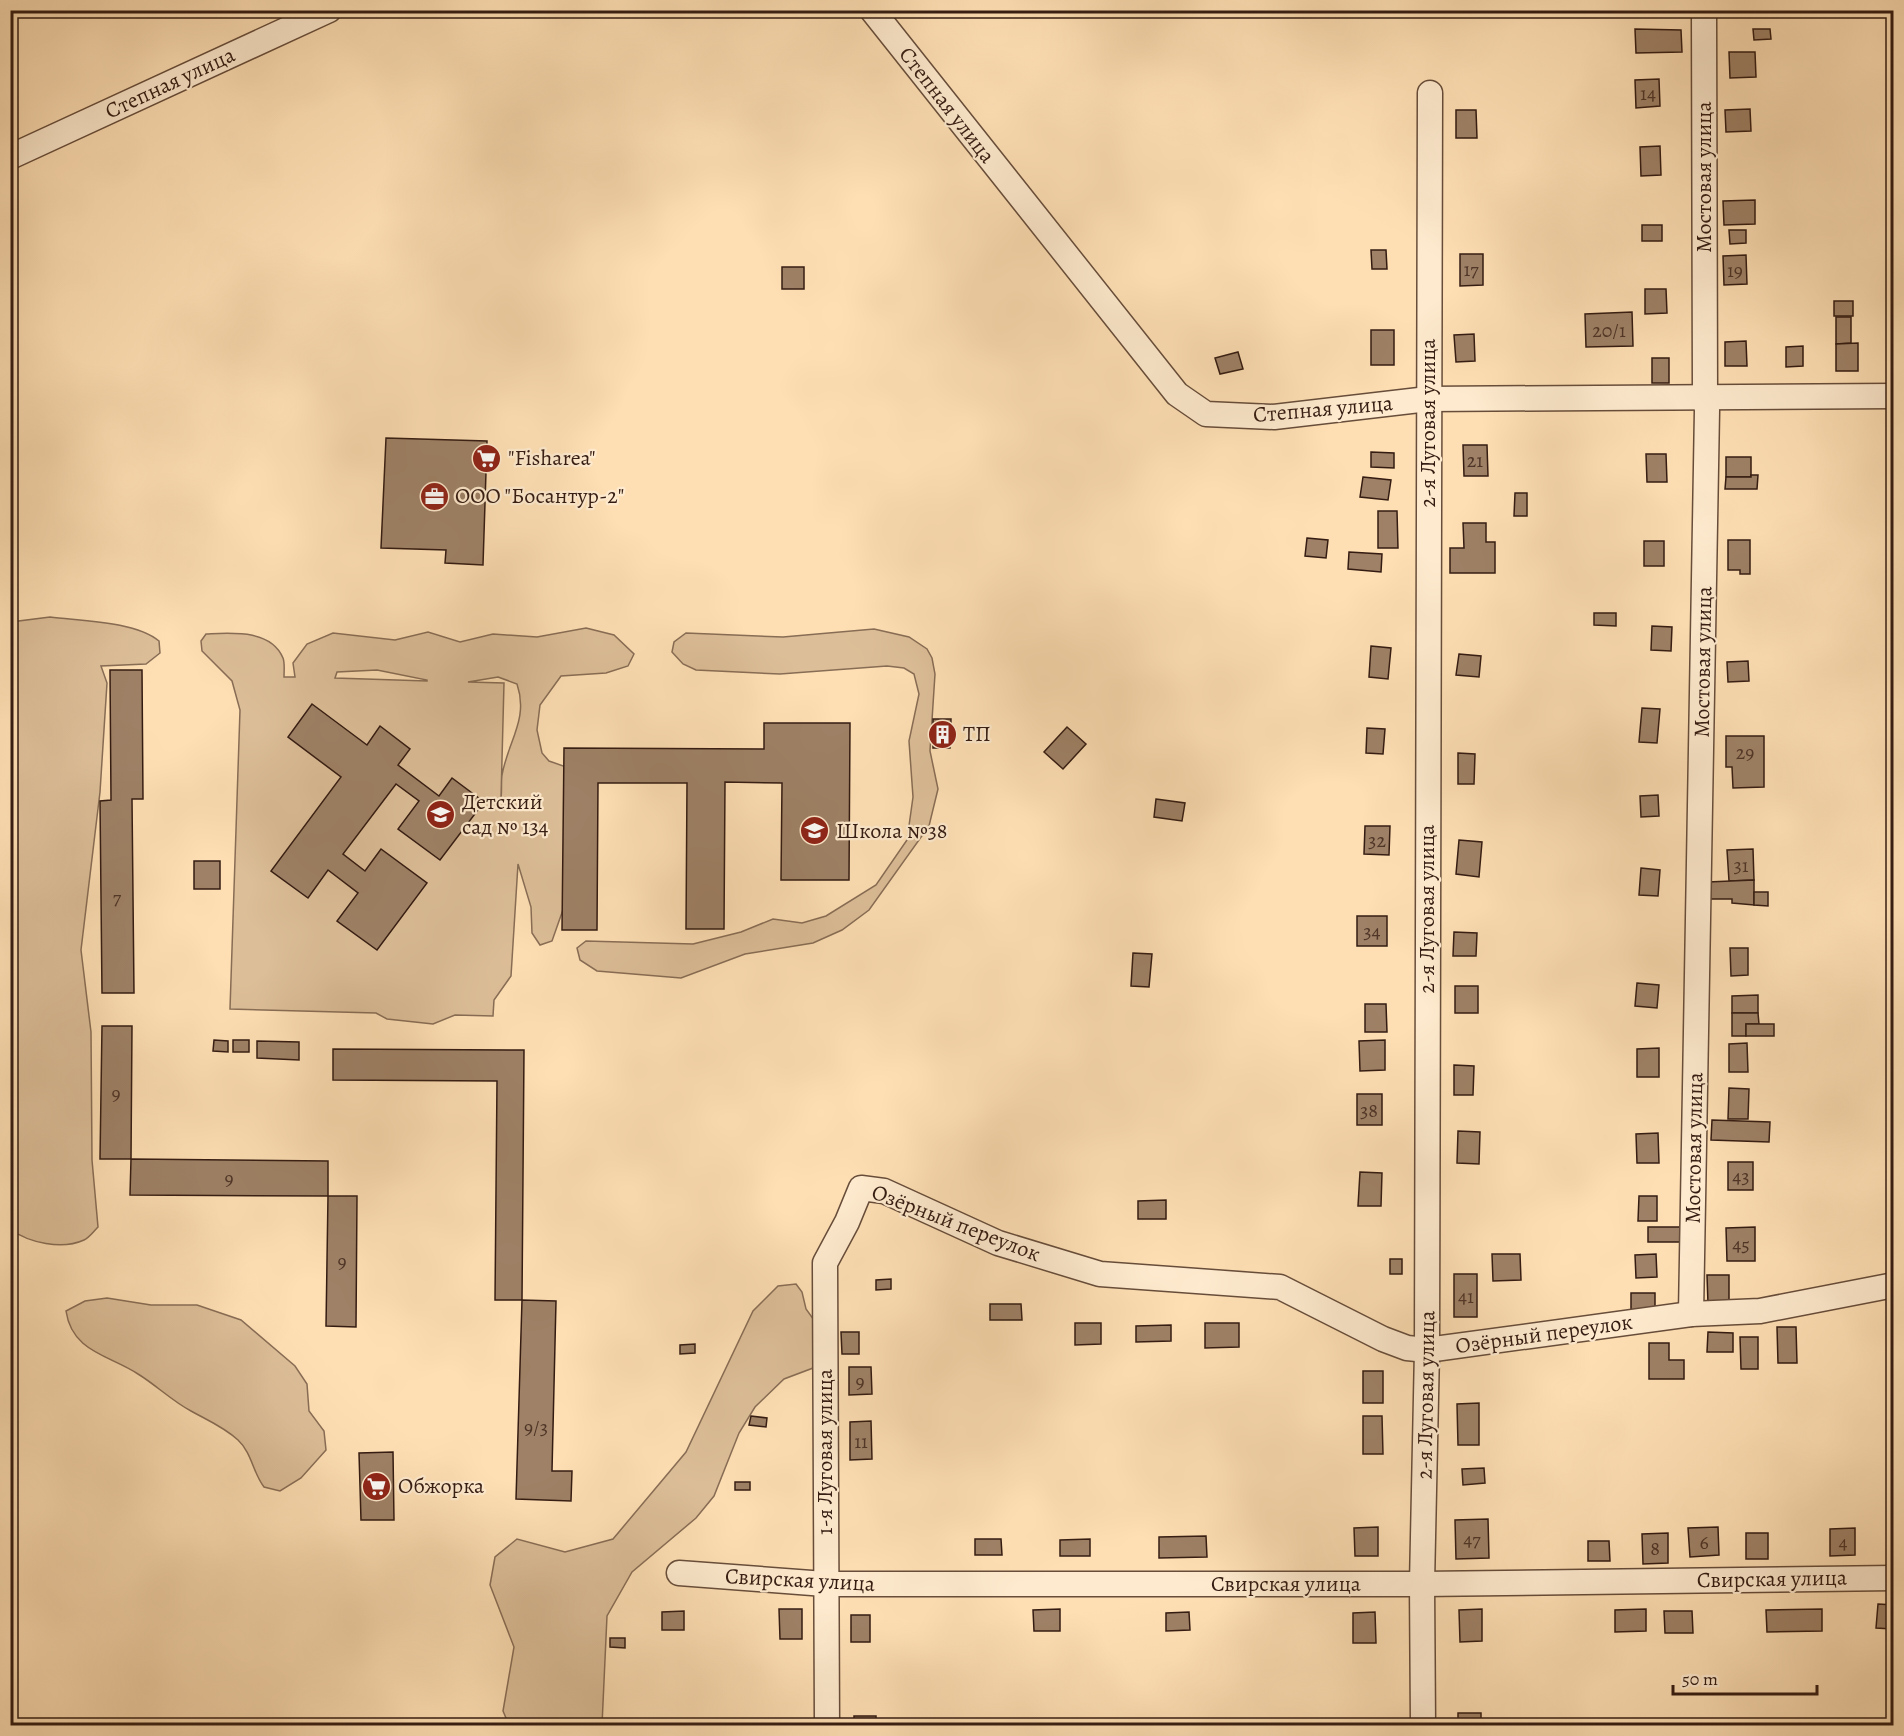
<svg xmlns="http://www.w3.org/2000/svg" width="1904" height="1736" font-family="Alegreya,serif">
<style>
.green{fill:#dcbe98;stroke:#886d55;stroke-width:1.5;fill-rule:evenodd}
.building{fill:#9e8166;stroke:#351c12;stroke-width:1.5}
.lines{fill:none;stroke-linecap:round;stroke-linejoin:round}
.minor-casing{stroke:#674d3a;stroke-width:27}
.minor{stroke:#feeace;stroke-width:24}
.labels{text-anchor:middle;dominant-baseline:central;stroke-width:4.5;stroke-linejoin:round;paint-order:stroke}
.number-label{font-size:20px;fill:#4f3527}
.street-label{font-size:22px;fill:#351c12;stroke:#feeace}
.poi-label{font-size:22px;fill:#351c12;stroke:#feeace;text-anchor:start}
</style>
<rect width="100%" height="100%" fill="#fedfb4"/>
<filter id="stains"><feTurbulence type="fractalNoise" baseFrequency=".00333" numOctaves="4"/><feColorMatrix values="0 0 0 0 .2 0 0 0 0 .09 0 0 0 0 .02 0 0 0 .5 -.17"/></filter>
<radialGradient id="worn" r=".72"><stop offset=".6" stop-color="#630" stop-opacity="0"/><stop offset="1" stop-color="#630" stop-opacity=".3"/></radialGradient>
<g class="green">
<path d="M50 617C81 621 135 621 159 641L160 653 146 664 101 666 107 683 100 792 81 950 91 1032 92 1160 98 1227C94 1231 89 1238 84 1240 62 1250 29 1243 10 1229L11 622Z"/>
<path d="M586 628 614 635 634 654 628 666 606 673 561 676 540 705 537 730 542 753 549 761 569 768 565 904 552 941 540 945 532 933 531 907 518 864 511 976 494 1000 493 1016 455 1015 433 1024 387 1019 376 1013 230 1009 240 710 232 681 202 651 201 641 206 634C231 633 271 629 283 658 285 663 284 671 284 677H295L293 663 307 644 333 633 395 640 428 632 460 642 493 634 537 637ZM377 670 427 680V681L335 678 337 672ZM498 677 517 684C529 719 508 741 502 775 501 782 502 791 501 798L504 683 468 682Z"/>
<polygon points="874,629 909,637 927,649 932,658 935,674 930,751 938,789 929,826 869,910 842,930 813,943 745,954 681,978 597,971 580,960 577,948 586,941 693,944 741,932 773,919 802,923 826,916 876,885 907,840 913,797 909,741 919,694 914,674 904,668 887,666 780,674 696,670 683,664 672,652 674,642 686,633 783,637"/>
<polygon points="796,1284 802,1292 806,1309 819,1327 823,1357 813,1368 784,1379 755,1407 739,1433 714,1496 696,1518 632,1572 607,1616 602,1725 509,1725 503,1711 514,1647 490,1585 495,1557 517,1539 565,1552 613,1539 686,1452 753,1311 778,1286"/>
<path d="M107 1298 151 1305H197L241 1320 295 1366 307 1384 309 1411 324 1431 326 1450 301 1478 280 1491 264 1487C253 1473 252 1453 238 1440 224 1427 207 1420 191 1411 172 1401 156 1385 138 1374 109 1355 72 1352 66 1311L85 1301Z"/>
</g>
<g class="building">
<polygon points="1635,29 1681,30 1682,52 1636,53"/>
<polygon points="1753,29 1770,29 1771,39 1754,40"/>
<polygon points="1729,52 1755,52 1756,77 1730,78"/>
<polygon points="1659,79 1660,106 1636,108 1635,80"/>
<polygon points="1750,109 1751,131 1726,132 1725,110"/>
<polygon points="1456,110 1476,110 1477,138 1456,138"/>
<polygon points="1660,146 1661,175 1641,176 1640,147"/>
<polygon points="1755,200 1755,224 1724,225 1723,201"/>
<rect x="1642" y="225" width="20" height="16"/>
<polygon points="1729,230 1746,230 1746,243 1730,244"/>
<polygon points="1371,250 1386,250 1387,269 1372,269"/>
<polygon points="1460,254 1483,254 1483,285 1460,286"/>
<polygon points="1746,255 1747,284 1724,285 1723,256"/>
<rect x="782" y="267" width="22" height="22"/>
<polygon points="1645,289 1666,289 1667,313 1645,314"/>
<rect x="1834" y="301" width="19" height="15"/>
<polygon points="1632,312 1633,346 1586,347 1585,314"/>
<polygon points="1836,317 1851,317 1851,343 1836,344"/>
<rect x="1371" y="330" width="23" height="35"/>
<polygon points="1474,334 1475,361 1456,362 1454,335"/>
<polygon points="1746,341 1747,366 1725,366 1725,342"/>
<polygon points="1858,343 1858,371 1836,371 1836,344"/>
<polygon points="1803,346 1803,366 1786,367 1786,347"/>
<polygon points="1238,352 1243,369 1220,374 1215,358"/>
<rect x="1652" y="358" width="17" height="25"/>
<polygon points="386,438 487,441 483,565 445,563 446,550 381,548"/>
<polygon points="1463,445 1487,445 1488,476 1464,476"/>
<polygon points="1371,452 1394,453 1394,468 1371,467"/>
<polygon points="1646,454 1666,454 1667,482 1647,482"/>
<rect x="1726" y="457" width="25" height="20"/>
<polygon points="1751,475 1758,475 1757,489 1725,489 1726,477 1751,477"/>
<polygon points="1363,477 1391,480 1388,500 1360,497"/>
<polygon points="1515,493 1527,493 1527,516 1514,516"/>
<polygon points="1378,511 1397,511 1398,548 1378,548"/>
<polygon points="1463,523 1486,523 1486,542 1495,542 1495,573 1450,573 1450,548 1464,548"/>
<polygon points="1307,538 1328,540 1326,558 1305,556"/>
<polygon points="1728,540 1750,540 1750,574 1740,574 1740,570 1728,570"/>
<rect x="1644" y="541" width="20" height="25"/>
<polygon points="1349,552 1382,554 1381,572 1348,569"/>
<polygon points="1594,613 1616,613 1616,626 1594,625"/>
<polygon points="1652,626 1672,627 1671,651 1651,650"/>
<polygon points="1371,646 1391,648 1388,679 1369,677"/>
<polygon points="1459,654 1481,656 1479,677 1456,675"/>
<polygon points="1748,661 1749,681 1728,682 1727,662"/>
<polygon points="110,670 142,670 143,799 132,799 134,993 102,993 100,801 111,800"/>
<polygon points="312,704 367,745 380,726 410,749 398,765 439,796 452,778 484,802 440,860 398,829 419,801 396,784 343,854 365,871 381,849 427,883 377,950 337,921 358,893 328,870 308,898 271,871 341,777 288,737"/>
<polygon points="1642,708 1660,709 1657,743 1639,742"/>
<polygon points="933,719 951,719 950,748 933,748"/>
<polygon points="764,723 850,723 849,880 781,880 782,783 725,782 724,929 686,929 687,783 598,783 597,930 562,930 564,748 764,749"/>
<polygon points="1067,727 1086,744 1063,769 1044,752"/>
<polygon points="1367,728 1385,729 1383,754 1366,753"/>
<polygon points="1726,736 1764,736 1764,787 1733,788 1732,767 1726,767"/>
<polygon points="1458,753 1475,754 1474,784 1458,784"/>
<polygon points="1658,795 1659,816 1641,817 1640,796"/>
<polygon points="1156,799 1185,803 1182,821 1154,817"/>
<polygon points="1365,826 1390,826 1389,855 1364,854"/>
<polygon points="1459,840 1482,842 1479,877 1456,874"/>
<polygon points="1753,849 1754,880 1729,881 1727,850"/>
<rect x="194" y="861" width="26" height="28"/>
<polygon points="1641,868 1660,870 1658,896 1639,895"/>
<polygon points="1754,880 1754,905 1732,903 1732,899 1708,899 1708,882"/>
<polygon points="1754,892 1768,892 1768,906 1754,905"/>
<rect x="1357" y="916" width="30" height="30"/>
<polygon points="1454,932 1477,933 1476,956 1453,956"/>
<polygon points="1730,948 1748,948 1748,975 1731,976"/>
<polygon points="1133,953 1152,954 1149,987 1131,986"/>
<polygon points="1637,983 1659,985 1657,1008 1635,1006"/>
<rect x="1455" y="986" width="23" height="27"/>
<polygon points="1758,995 1758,1013 1732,1013 1732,996"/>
<polygon points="1365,1004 1386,1004 1387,1032 1365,1032"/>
<polygon points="1732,1013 1758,1013 1759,1024 1746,1024 1746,1036 1732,1036"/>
<rect x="1746" y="1024" width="28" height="12"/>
<polygon points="102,1026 132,1026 131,1159 100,1159"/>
<polygon points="214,1040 228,1041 228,1052 213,1051"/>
<rect x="233" y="1040" width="16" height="12"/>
<polygon points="1385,1040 1385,1070 1360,1071 1359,1041"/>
<polygon points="257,1041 299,1042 299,1060 257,1058"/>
<polygon points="1747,1043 1748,1072 1729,1072 1729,1044"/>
<polygon points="1659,1048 1659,1077 1637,1077 1637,1049"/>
<polygon points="333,1049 524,1050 522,1300 495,1300 497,1081 333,1080"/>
<polygon points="1454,1065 1474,1066 1473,1095 1454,1095"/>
<polygon points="1729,1088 1749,1089 1748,1119 1728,1119"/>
<rect x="1357" y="1094" width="25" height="31"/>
<polygon points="1712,1120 1770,1122 1769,1142 1711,1140"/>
<polygon points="1458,1131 1480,1132 1479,1164 1457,1163"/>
<polygon points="1658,1133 1659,1163 1637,1163 1636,1134"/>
<polygon points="131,1159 328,1161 328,1196 130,1195"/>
<rect x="1728" y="1162" width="25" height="28"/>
<polygon points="1360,1172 1382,1173 1381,1206 1358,1206"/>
<polygon points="328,1196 357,1196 356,1327 326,1326"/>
<polygon points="1639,1196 1657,1196 1657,1221 1638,1221"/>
<polygon points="1166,1200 1166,1219 1138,1219 1138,1201"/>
<rect x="1648" y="1227" width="33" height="15"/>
<polygon points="1755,1227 1755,1261 1727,1261 1726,1228"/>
<polygon points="1492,1254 1520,1254 1521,1280 1493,1281"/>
<polygon points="1656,1254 1657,1277 1636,1278 1635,1255"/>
<rect x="1390" y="1259" width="12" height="15"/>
<rect x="1454" y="1274" width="23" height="43"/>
<polygon points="1707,1275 1729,1275 1729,1303 1708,1304"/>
<polygon points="891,1279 891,1289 876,1290 876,1280"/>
<polygon points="1631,1293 1655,1293 1655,1309 1631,1310"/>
<polygon points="522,1300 556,1301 552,1471 572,1471 571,1501 516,1499"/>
<polygon points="990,1304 1021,1304 1022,1320 990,1320"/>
<polygon points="1075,1323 1101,1323 1101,1344 1075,1345"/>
<polygon points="1205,1323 1239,1323 1239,1347 1205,1348"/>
<polygon points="1171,1325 1171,1341 1136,1342 1136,1326"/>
<polygon points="1777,1327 1796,1327 1797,1363 1778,1363"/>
<polygon points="841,1332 859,1332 859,1354 842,1354"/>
<polygon points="1708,1332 1733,1333 1733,1352 1707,1352"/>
<polygon points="1740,1337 1758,1337 1758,1369 1741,1369"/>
<polygon points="1649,1343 1669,1343 1669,1360 1684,1360 1684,1379 1649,1379"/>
<polygon points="695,1344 695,1353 680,1354 680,1345"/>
<polygon points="849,1367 871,1367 872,1394 849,1395"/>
<rect x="1363" y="1371" width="20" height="32"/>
<polygon points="1479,1403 1479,1445 1458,1445 1457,1404"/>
<polygon points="751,1416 767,1418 766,1427 749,1425"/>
<polygon points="1363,1416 1382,1416 1383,1454 1363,1454"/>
<polygon points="871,1421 872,1459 850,1460 850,1422"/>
<polygon points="393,1452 394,1520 361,1520 359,1453"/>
<polygon points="1484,1468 1485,1483 1463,1485 1462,1469"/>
<rect x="735" y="1482" width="15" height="8"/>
<polygon points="1488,1519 1489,1558 1456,1559 1455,1520"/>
<polygon points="1378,1527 1378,1556 1355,1556 1354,1528"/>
<polygon points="1718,1527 1719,1555 1690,1557 1688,1528"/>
<polygon points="1855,1528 1855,1555 1830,1556 1830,1529"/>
<polygon points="1668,1533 1668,1563 1643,1564 1642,1534"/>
<rect x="1746" y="1533" width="22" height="26"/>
<polygon points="1206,1536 1207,1557 1159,1558 1159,1537"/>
<polygon points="975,1539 1001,1539 1002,1555 975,1555"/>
<polygon points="1090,1539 1090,1556 1060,1556 1060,1540"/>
<polygon points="1588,1541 1609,1541 1610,1561 1588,1561"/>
<polygon points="1878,1604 1894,1605 1892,1629 1876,1628"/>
<polygon points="779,1609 802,1609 802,1639 780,1639"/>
<polygon points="1060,1609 1060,1631 1034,1631 1033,1610"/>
<polygon points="1482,1609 1482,1641 1460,1642 1459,1610"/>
<polygon points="1646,1609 1646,1631 1615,1632 1615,1610"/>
<polygon points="1822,1609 1822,1631 1767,1632 1766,1610"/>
<polygon points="684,1611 684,1630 662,1630 662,1612"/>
<polygon points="1664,1611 1692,1611 1693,1633 1665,1633"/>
<polygon points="1189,1612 1190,1630 1166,1631 1166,1613"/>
<polygon points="1375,1612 1376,1643 1353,1643 1353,1613"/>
<rect x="851" y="1615" width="19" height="27"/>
<polygon points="610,1638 625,1638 625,1648 610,1647"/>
<rect x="1458" y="1713" width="23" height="13"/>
<rect x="854" y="1716" width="22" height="10"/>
<polygon points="1351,1719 1373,1719 1374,1726 1351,1726"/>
<polygon points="241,1722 241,1726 186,1726 186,1723"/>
</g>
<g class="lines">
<defs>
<g id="minor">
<polyline points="872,10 1177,394 1206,414 1274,417 1428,399 1894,396"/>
<polyline points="10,157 329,10"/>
<polyline points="1691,1314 1707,410 1705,398 1704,10"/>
<polyline points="679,1573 825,1584 1422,1584 1894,1578"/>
<polyline points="827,1726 825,1263 847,1222 861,1188 884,1191 998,1243 1100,1274 1280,1287 1383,1339 1407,1348 1427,1350 1691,1314 1760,1311 1894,1285"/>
<polyline points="1423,1726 1422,1584 1427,1350 1430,93"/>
</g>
</defs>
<use href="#minor" class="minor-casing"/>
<use href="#minor" class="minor"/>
</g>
<defs>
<symbol id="supermarket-disc" viewBox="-11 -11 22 22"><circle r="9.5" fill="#8f2418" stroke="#feeace"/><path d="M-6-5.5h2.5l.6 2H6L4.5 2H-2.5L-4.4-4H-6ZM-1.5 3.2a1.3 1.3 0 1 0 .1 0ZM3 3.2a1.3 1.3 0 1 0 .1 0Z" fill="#fff"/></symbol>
<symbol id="office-disc" viewBox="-11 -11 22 22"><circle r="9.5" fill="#8f2418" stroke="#feeace"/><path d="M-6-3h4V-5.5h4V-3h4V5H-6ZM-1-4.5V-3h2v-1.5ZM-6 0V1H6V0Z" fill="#fff"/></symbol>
<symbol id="building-disc" viewBox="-11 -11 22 22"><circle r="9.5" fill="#8f2418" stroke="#feeace"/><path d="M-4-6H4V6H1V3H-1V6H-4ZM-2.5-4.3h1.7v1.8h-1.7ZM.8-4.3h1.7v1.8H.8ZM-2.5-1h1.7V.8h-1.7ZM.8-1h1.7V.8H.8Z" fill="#fff"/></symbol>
<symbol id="school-disc" viewBox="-11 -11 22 22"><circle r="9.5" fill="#8f2418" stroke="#feeace"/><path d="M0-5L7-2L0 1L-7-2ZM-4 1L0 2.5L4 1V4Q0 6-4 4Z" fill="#fff"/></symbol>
</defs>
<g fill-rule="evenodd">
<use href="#supermarket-disc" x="470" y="442" width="33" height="33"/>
<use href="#office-disc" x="418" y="480" width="33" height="33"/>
<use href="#building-disc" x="926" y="718" width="33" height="33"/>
<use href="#school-disc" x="424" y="798" width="33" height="33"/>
<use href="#school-disc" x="798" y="814" width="33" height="33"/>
<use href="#supermarket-disc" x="360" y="1470" width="33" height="33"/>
</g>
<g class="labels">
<g class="number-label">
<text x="1648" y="93">14</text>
<text x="1471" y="269">17</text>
<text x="1735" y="270">19</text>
<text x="1609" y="330">20/1</text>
<text x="1475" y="460">21</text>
<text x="1745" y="752">29</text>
<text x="1377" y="840">32</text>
<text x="1741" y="865">31</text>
<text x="117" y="897">7</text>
<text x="1372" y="931">34</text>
<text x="116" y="1093">9</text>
<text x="1369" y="1110">38</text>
<text x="1741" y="1176">43</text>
<text x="229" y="1178">9</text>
<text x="1741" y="1244">45</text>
<text x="342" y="1261">9</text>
<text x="1466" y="1296">41</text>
<text x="860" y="1381">9</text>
<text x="536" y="1427">9/3</text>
<text x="861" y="1441">11</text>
<text x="1472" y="1539">47</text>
<text x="1704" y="1542">6</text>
<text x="1843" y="1542">4</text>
<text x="1655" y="1548">8</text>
</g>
<g class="street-label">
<text transform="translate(170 83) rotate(-25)">Степная улица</text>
<text transform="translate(947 105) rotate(52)">Степная улица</text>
<text transform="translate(1704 177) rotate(-90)">Мостовая улица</text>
<text transform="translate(1323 409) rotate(-5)">Степная улица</text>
<text transform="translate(1428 423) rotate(-90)">2-я Луговая улица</text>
<text transform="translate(1703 662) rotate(-89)">Мостовая улица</text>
<text transform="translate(1427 909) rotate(-90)">2-я Луговая улица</text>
<text transform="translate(1694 1148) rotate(-89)">Мостовая улица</text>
<text transform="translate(956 1223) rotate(21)">Озёрный переулок</text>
<text transform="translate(1544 1334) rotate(-8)">Озёрный переулок</text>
<text transform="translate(1426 1395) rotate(-89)">2-я Луговая улица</text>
<text transform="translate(825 1452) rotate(-90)">1-я Луговая улица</text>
<text transform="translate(1772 1579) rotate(-1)">Свирская улица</text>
<text transform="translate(800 1580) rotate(3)">Свирская улица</text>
<text x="1286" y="1584">Свирская улица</text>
</g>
<g class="poi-label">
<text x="508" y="458">"Fisharea"</text>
<text x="455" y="496">ООО "Босантур-2"</text>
<text x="963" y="734">ТП</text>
<text x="462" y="802">Детский<tspan x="462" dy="25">сад № 134</tspan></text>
<text x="836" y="831">Школа №38</text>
<text x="398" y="1486">Обжорка</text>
</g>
</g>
<rect width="1904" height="1736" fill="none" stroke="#fedfb4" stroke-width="36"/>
<rect x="12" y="12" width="1880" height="1712" fill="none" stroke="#351c12" stroke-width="3"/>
<rect x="18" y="18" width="1868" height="1700" fill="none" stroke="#351c12" stroke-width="1.5"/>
<path d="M1673 1685v9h144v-9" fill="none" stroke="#351c12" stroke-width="3"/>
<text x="1682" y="1685" font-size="18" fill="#351c12" stroke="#feeace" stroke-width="4.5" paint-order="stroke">50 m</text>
<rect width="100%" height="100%" filter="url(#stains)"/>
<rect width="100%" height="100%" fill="url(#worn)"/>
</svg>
